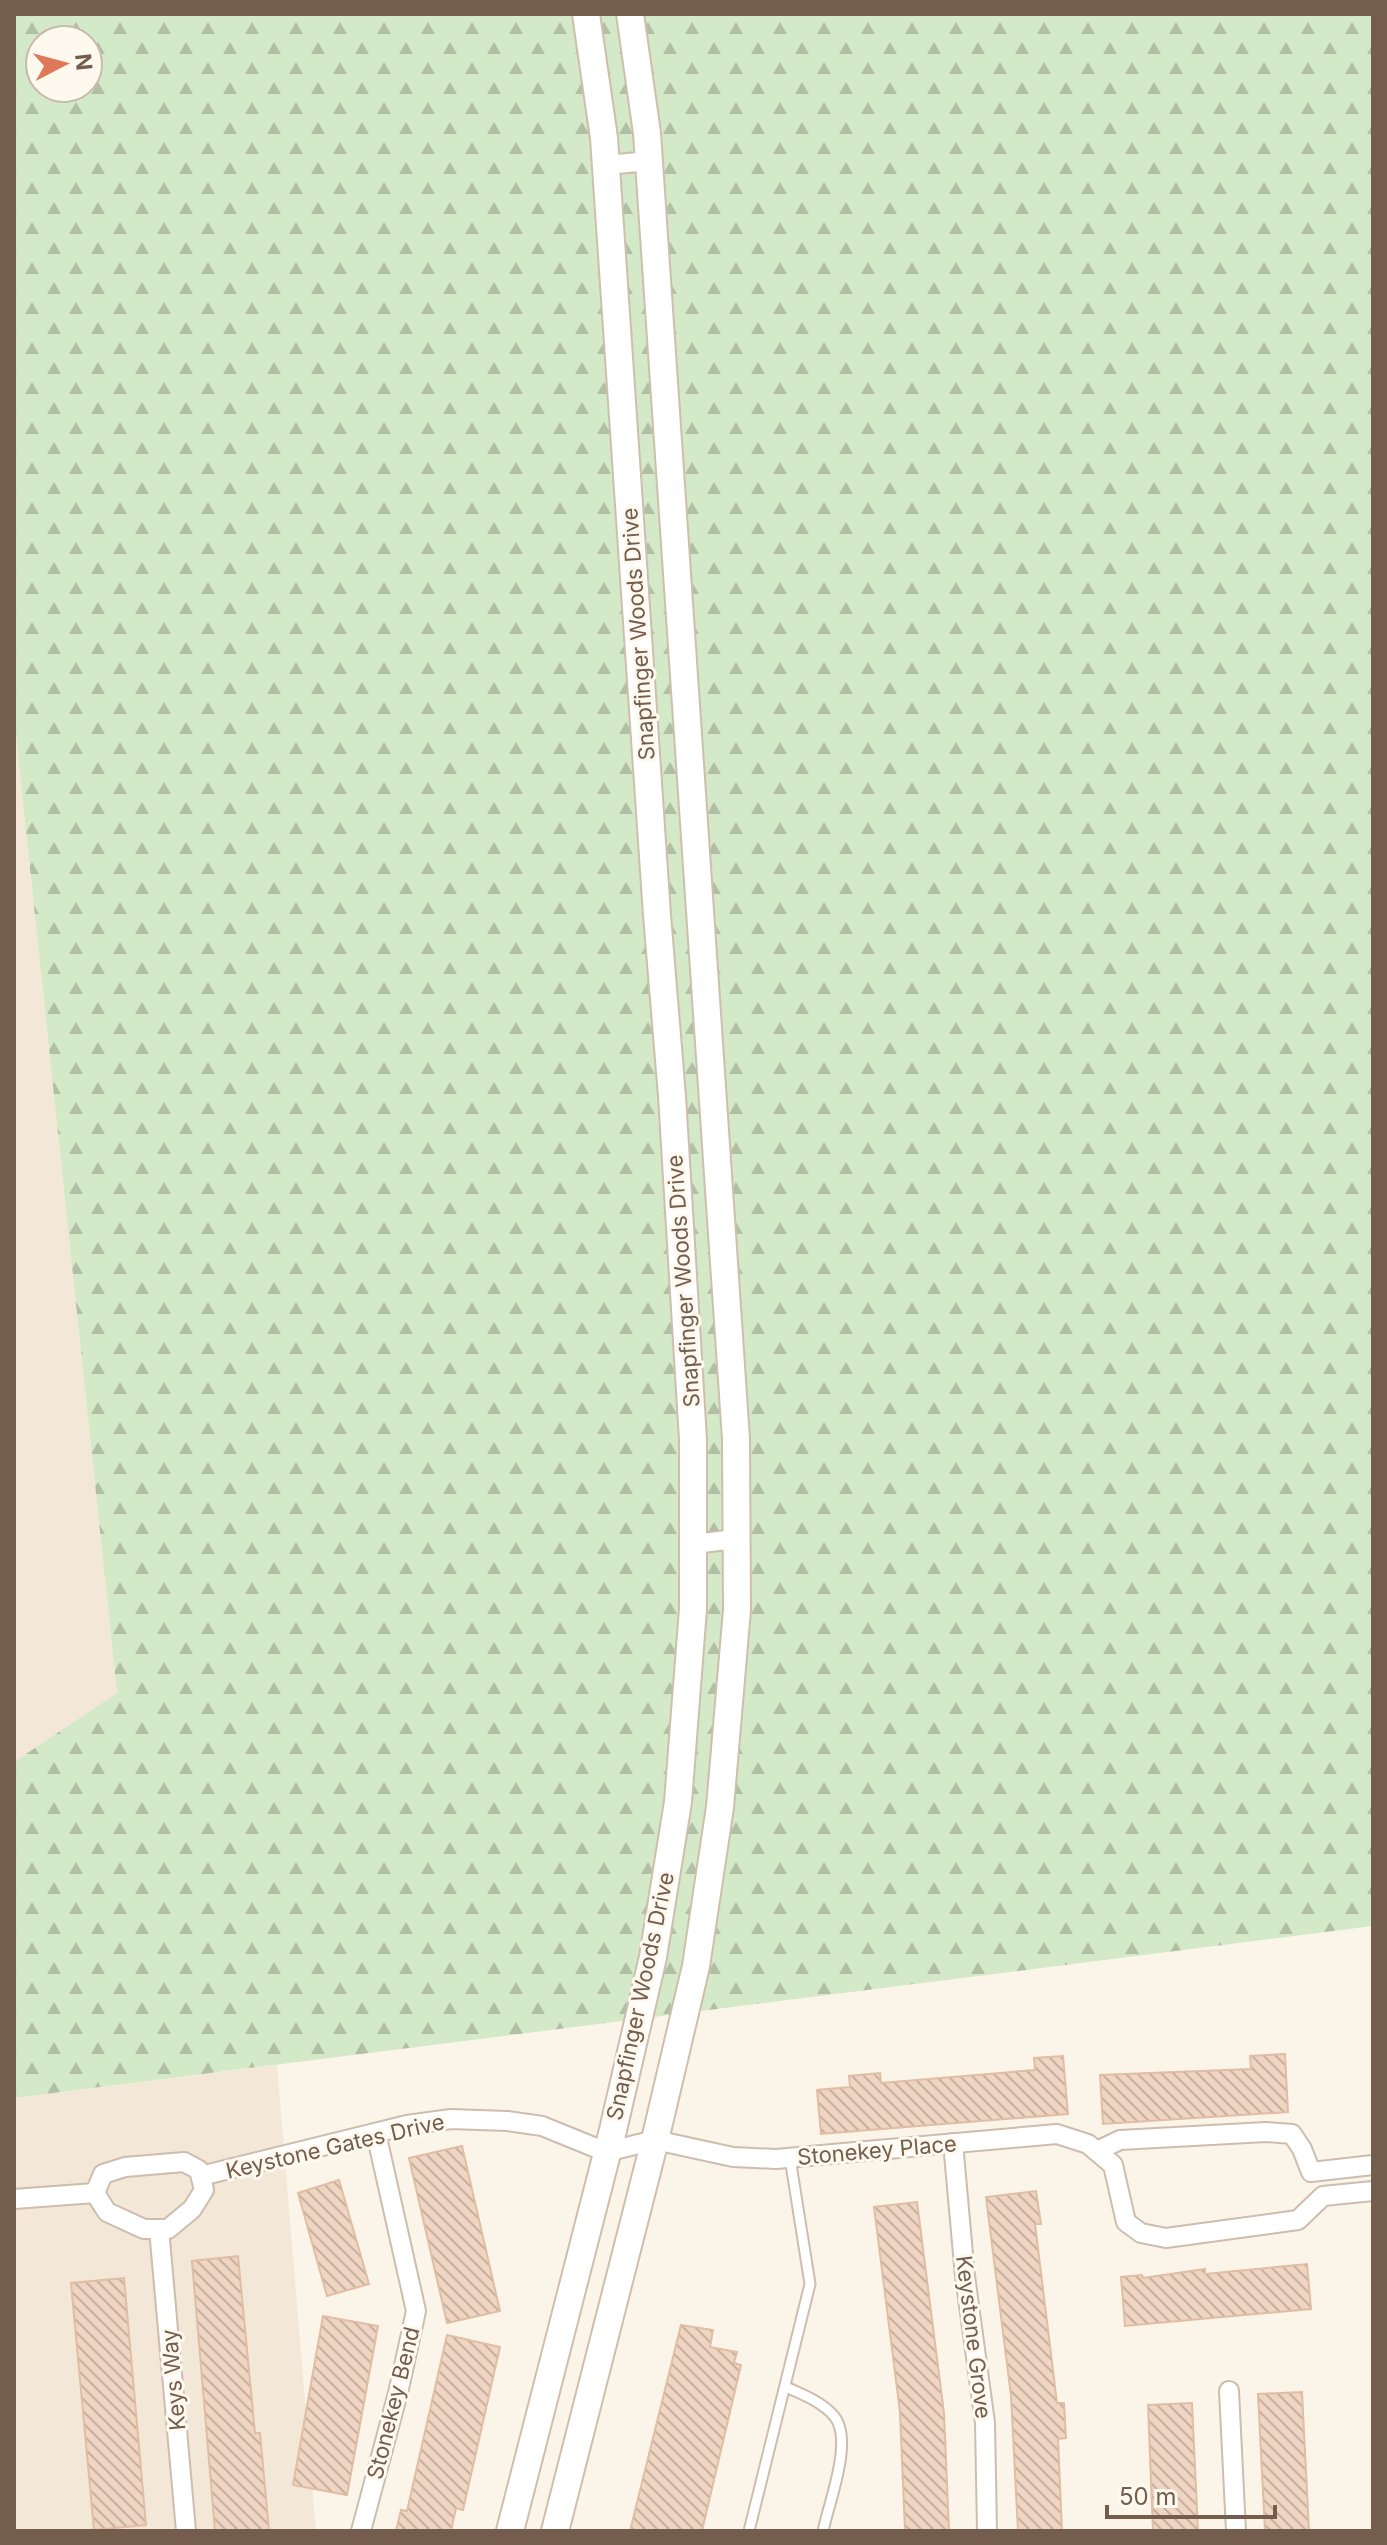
<svg xmlns="http://www.w3.org/2000/svg" width="1387" height="2545" font-family="Inter,sans-serif">
<style>
.residential{fill:#f3e7d8}
.forest{fill:url(#forest-firs);fill-rule:evenodd}
.building{fill:url(#building-back-hatch);stroke:#e1bda3;stroke-width:2}
.lines{fill:none;stroke-linecap:round;stroke-linejoin:round}
.lane-casing{stroke:#cdbdaf;stroke-width:13}
.street-casing{stroke:#cdbdaf;stroke-width:22}
.secondary-casing{stroke:#d0bead;stroke-width:30}
.lane{stroke:#fff;stroke-width:9}
.street{stroke:#fff;stroke-width:18}
.secondary{stroke:#fff;stroke-width:26}
.labels{text-anchor:middle;dominant-baseline:central;stroke-width:6;stroke-linejoin:round;paint-order:stroke}
.street-label{font-size:22px;fill:#755d4e;stroke:#fef9ef}
</style>
<defs>
<pattern id="forest-firs" width="22" height="20" patternUnits="userSpaceOnUse" patternTransform="scale(2)"><rect width="22" height="20" fill="#d4e9c8"/><path d="M5 1l3.5 6h-7zM16 11l3.5 6h-7z" fill="#b1c0a5"/></pattern>
<pattern id="building-back-hatch" width="6" height="6" patternUnits="userSpaceOnUse" patternTransform="scale(2)"><rect width="6" height="6" fill="#efd5c2"/><path d="M-1 5l2 2M0 0l6 6M5-1l2 2" fill="none" stroke="#c6b0a0"/></pattern>
</defs>
<rect width="100%" height="100%" fill="#fbf5e9"/>
<g class="residential">
<polygon points="14,717 117,1694 14,1762"/>
<polygon points="277,2065 316,2531 14,2531 14,2098"/>
</g>
<path class="forest" d="M14 14H1373V1926L14 2098V1762L117 1693 14 717ZM40 40H88V88H40Z"/>
<g class="building">
<polygon points="1285,2054 1288,2112 1103,2124 1100,2075 1251,2069 1250,2056"/>
<polygon points="1063,2056 1068,2114 821,2134 817,2090 850,2087 849,2076 880,2073 881,2083 1035,2070 1034,2058"/>
<polygon points="462,2146 500,2311 447,2323 409,2158"/>
<polygon points="339,2180 369,2284 327,2296 298,2193"/>
<polygon points="1036,2191 1041,2224 1035,2224 1057,2403 1064,2403 1066,2438 1058,2439 1062,2531 1018,2531 1011,2396 986,2197"/>
<polygon points="917,2202 944,2413 949,2531 905,2531 900,2412 874,2207"/>
<polygon points="238,2256 255,2433 260,2433 269,2531 215,2531 192,2261"/>
<polygon points="1307,2264 1311,2309 1125,2326 1121,2277 1142,2275 1143,2278 1205,2269 1205,2274"/>
<polygon points="124,2278 146,2525 94,2530 71,2283"/>
<polygon points="323,2316 378,2326 347,2495 293,2485"/>
<polygon points="681,2325 713,2330 710,2347 737,2352 734,2363 741,2365 702,2531 630,2531"/>
<polygon points="447,2335 500,2347 463,2510 456,2508 451,2531 396,2531 401,2510 407,2511"/>
<polygon points="1302,2392 1309,2531 1265,2531 1258,2394"/>
<polygon points="1192,2403 1198,2531 1153,2531 1148,2405"/>
</g>
<g class="lines">
<defs>
<g id="lane">
<path d="M786 2387C803 2395 821 2401 834 2416 854 2440 829 2502 823 2531"/>
<polyline points="749,2531 810,2284 790,2158"/>
</g>
<g id="street">
<polyline points="606,165 649,161"/>
<polyline points="693,1544 736,1539"/>
<polyline points="953,2143 965,2276 985,2423 987,2531"/>
<polyline points="1097,2151 1120,2140 1266,2132 1292,2134 1302,2149 1311,2172 1373,2165"/>
<polygon points="184,2162 199,2170 204,2190 192,2209 168,2229 144,2229 107,2212 95,2193 103,2174 125,2167"/>
<polyline points="201,2176 407,2125 451,2119 507,2121 542,2126 606,2152 655,2140 733,2157 776,2159 1057,2134 1088,2144 1113,2165 1126,2222 1141,2233 1166,2238 1298,2220 1323,2196 1373,2191"/>
<polyline points="14,2199 95,2193"/>
<polyline points="159,2229 186,2531"/>
<polyline points="1229,2391 1236,2531"/>
<polyline points="361,2531 398,2393 416,2311 376,2133"/>
</g>
<g id="secondary">
<polyline points="510,2531 613,2130 653,1957 678,1802 693,1609 693,1440 672,1096 657,915 604,138 586,14"/>
<polyline points="555,2531 655,2140 696,1966 720,1807 737,1610 736,1439 647,133 630,14"/>
</g>
</defs>
<use href="#lane" class="lane-casing"/>
<use href="#street" class="street-casing"/>
<use href="#secondary" class="secondary-casing"/>
<use href="#lane" class="lane"/>
<use href="#street" class="street"/>
<use href="#secondary" class="secondary"/>
</g>
<g class="labels">
<g class="street-label">
<text transform="translate(638 634) rotate(-94)">Snapfinger Woods Drive</text>
<text transform="translate(683 1281) rotate(-94)">Snapfinger Woods Drive</text>
<text transform="translate(640 1996) rotate(-78)">Snapfinger Woods Drive</text>
<text transform="translate(335 2146) rotate(-13)">Keystone Gates Drive</text>
<text transform="translate(877 2150) rotate(-5)">Stonekey Place</text>
<text transform="translate(974 2337) rotate(83)">Keystone Grove</text>
<text transform="translate(173 2380) rotate(-95)">Keys Way</text>
<text transform="translate(393 2403) rotate(-76)">Stonekey Bend</text>
</g>
</g>
<rect width="1387" height="2545" fill="none" stroke="#755d4e" stroke-width="32"/>
<g transform="translate(64 64) rotate(84)"><circle r="38" fill="#fef9ef" stroke="#c7bbaf" stroke-width="2"/>
<path d="M0-6L14 30L0 20L-14 30Z" fill="#de7856"/>
<text y="-12" font-size="22" font-weight="bold" text-anchor="middle" fill="#755d4e">N</text>
</g>
<path d="M1107 2505v12h168v-12" fill="none" stroke="#755d4e" stroke-width="4"/>
<text x="1119" y="2505" font-size="24" fill="#755d4e" stroke="#fef9ef" stroke-width="6" paint-order="stroke">50 m</text>
</svg>
